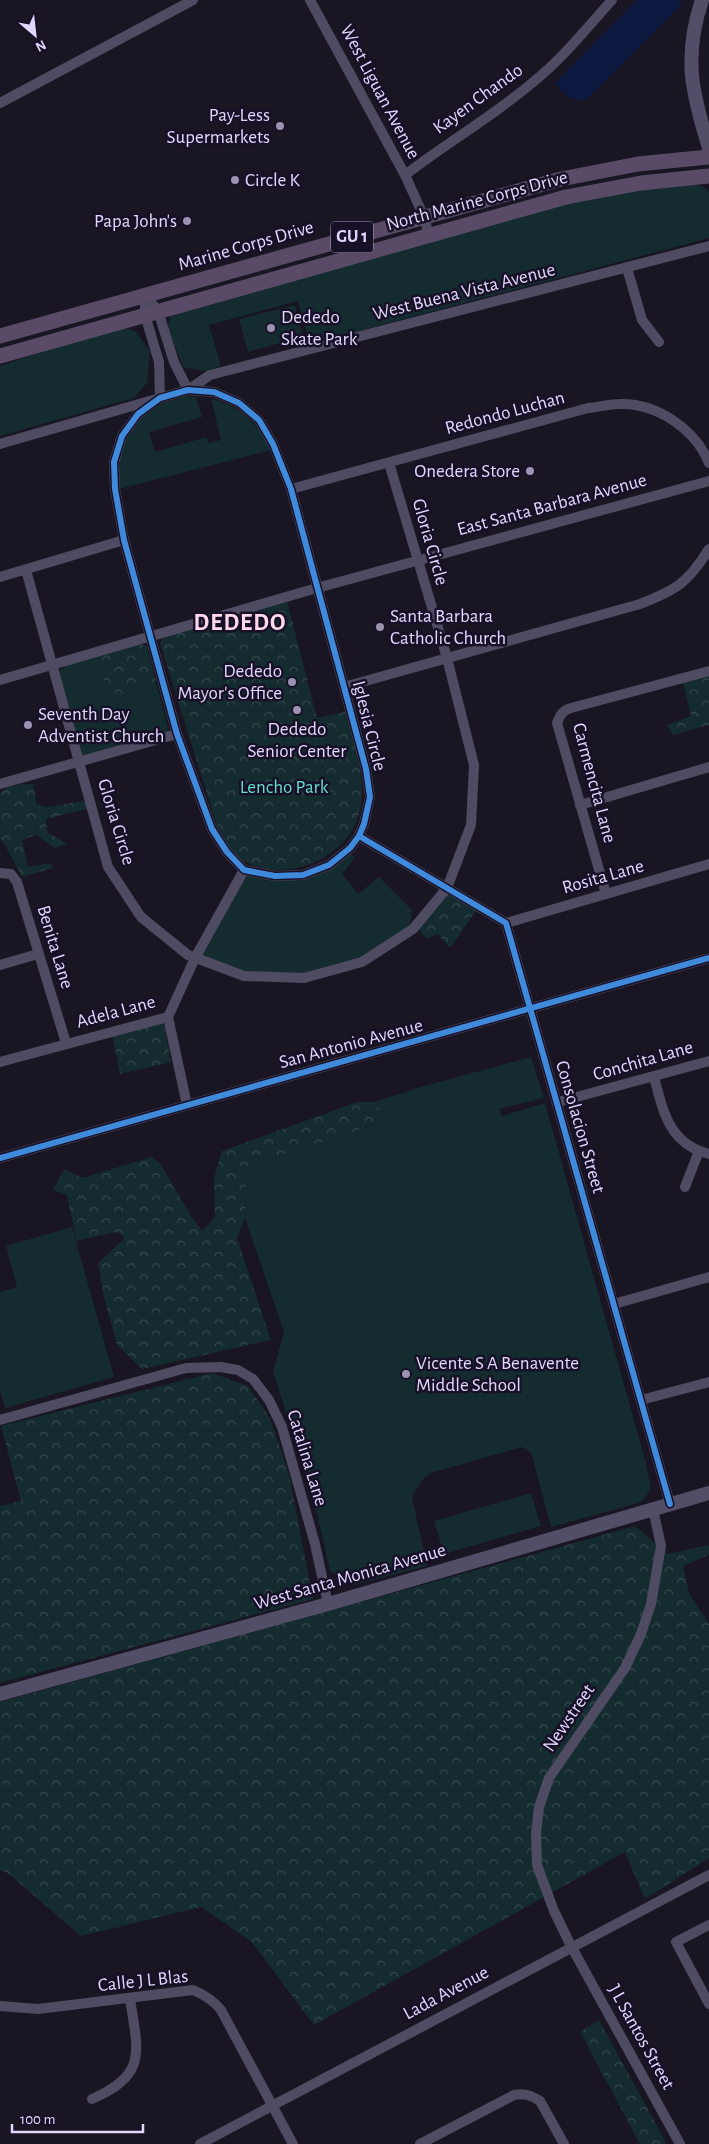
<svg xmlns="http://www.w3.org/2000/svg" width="709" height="2144" font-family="'Alegreya Sans',sans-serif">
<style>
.green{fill:#142b2f}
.forest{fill:url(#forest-crowns)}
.water{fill:#0d1941}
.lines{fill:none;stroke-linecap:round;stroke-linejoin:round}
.street{stroke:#4f4b62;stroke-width:10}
.secondary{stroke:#534e68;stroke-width:14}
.primary{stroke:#594b67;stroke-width:15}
.cycleway-casing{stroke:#171027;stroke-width:9}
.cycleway{stroke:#408adc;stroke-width:6}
.poi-dot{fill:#9b93b1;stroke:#171027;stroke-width:2}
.labels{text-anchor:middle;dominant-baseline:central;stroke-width:5;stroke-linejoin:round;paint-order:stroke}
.shield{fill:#171027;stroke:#a49bbe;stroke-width:1}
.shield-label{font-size:18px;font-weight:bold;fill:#e1d7fe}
.street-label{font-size:19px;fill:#e1d7fe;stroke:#171027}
.poi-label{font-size:19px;fill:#e1d7fe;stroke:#171027;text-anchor:start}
.park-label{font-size:19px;fill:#64ddcf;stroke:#171027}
.district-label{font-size:24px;font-weight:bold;letter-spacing:1px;fill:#fed9ec;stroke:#171027}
</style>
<defs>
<pattern id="forest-crowns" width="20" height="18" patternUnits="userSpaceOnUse" patternTransform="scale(1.25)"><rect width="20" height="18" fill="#142b2f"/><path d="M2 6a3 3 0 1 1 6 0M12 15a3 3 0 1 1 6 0" fill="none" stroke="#36494e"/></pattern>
</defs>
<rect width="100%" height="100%" fill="#191522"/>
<g class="green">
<polygon points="681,181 704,187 709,192 709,238 310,344 298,301 209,325 221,366 206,371 183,367 168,328 170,316 561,203"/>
<polygon points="295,305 303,337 248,352 239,319"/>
<polygon points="119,326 135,331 150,351 147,383 134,398 0,436 0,366"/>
<path d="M186 396 196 397 202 417 149 432 155 452 207 437 208 443 221 440 211 398C247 411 252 419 272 450L119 489 118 460 124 437 143 416 163 403Z"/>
<polygon points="141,644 147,647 169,732 82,756 59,671 67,665"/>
<polygon points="349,852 355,858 342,874 358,894 379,877 412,910 410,926 361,961 304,976 245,974 199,955 246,872 304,878"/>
<polygon points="531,1057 544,1098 499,1109 502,1116 545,1103 646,1463 651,1489 642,1502 551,1527 531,1452 522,1447 431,1473 422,1480 412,1497 427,1566 353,1585 330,1571 314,1501 273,1371 284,1332 245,1218 247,1167 386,1121 375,1102 424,1086"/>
<polygon points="72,1227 114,1377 5,1408 0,1390 0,1292 17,1287 6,1246"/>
<polygon points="531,1493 541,1526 444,1554 434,1521"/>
</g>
<g class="forest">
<path d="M287 601 317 718 345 712C354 746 370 786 357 820 342 860 286 882 248 863 232 856 225 840 217 826L160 643 164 637Z"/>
<polygon points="141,644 147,647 156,681 110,699 96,656"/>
<polygon points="709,675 709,725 673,735 667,725 691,716 683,683"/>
<polygon points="33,784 37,805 47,807 84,801 90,808 46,819 47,832 67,844 55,848 36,835 22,840 28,867 50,863 53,868 22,877 3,842 0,840 0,793 10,785"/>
<polygon points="448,894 476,911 450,948 437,934 428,939 418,930"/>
<polygon points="164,1022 171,1062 120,1074 112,1034"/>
<polygon points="357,1102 375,1102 386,1121 247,1167 245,1218 237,1238 271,1340 142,1369 117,1345 104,1297 98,1263 125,1238 117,1232 76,1241 67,1195 53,1190 64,1169 83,1178 151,1157 160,1163 191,1216 202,1231 215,1217 214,1178 222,1151"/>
<polygon points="212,1373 248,1386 270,1418 289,1474 313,1599 0,1683 0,1506 21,1501 1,1426"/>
<polygon points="635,1526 668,1554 709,1545 709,1555 683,1566 689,1593 709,1624 709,1858 645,1899 625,1852 314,2025 252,1942 201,1907 81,1936 8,1873 0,1870 0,1702"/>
<polygon points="599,2020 667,2144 640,2144 580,2032"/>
</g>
<path class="water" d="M637 0H682L679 7 586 100C568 101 566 96 555 83Z"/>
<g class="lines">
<g class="street">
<polyline points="310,0 405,175"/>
<polyline points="0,103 193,0"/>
<path d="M429 235 424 217 405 175C446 143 492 117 532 83 562 59 587 28 612 0"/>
<polyline points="627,268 642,320 659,342"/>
<polyline points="145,295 158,311 174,362 188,390 210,375 709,246"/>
<polygon points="188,390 214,392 239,403 259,420 273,444 291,489 366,769 370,797 364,824 359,836 350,848 329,865 303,875 275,876 244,870 227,852 212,829 177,734 124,540 115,489 114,462 122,436 138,414 160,398"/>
<polyline points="0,444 160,398 159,362 145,315 145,295"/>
<path d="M291 489 588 408C599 407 609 404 620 404 657 403 695 429 709 463"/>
<polyline points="26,570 108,867 141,917 188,955 244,976 304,978 362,962 413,929 447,888 471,825 474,765 447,658 389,463"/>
<polyline points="0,577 124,540"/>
<polyline points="0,680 317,588 709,481"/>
<path d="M344 687 640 604C676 590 688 583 709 549"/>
<polyline points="0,784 177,734"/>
<polyline points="580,805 709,767"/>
<polyline points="359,836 506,923 670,1504"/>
<polyline points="0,873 11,874 17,882 66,1043"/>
<path d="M606 894 557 723C560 715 563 710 571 708L709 671"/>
<polyline points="506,923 709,864"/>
<polyline points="0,965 38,954"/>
<polyline points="168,1017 187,1105"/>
<polyline points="0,1062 168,1017 195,958 244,870"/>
<path d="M654 1077C663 1111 669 1144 709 1154"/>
<polyline points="558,1102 709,1061"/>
<polyline points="0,1158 709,958"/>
<polyline points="685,1187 699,1151"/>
<polyline points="614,1304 709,1277"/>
<polyline points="641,1400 709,1382"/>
<polyline points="0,1420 186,1368 220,1367 238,1370 253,1379 269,1400 282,1427 315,1544 328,1604"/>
<polyline points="653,1509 661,1546 651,1604 641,1634 625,1668 549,1778 539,1807 536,1834 537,1865 554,1911 571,1946 680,2144"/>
<polyline points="709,1925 676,1942 709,2004"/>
<path d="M0 2006 38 2009 193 1990C205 1995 213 2000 221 2010L293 2144"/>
<path d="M92 2099C148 2075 138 2051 130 1999"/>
<polyline points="200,2144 709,1875"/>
<path d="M420 2144 514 2095C524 2093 531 2095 540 2101L564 2144"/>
</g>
<g class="secondary">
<path d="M702 0C683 57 692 93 709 148"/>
<polyline points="0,1694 328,1604 709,1493"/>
</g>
<g class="primary">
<polyline points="0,336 561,179 638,164 709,157"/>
<polyline points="0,356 566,197 641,183 709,176"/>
</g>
<defs>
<g id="cycleway">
<polygon points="188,390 214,392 239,403 259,420 273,444 291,489 366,769 370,797 364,824 359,836 350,848 329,865 303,875 275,876 244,870 227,852 212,829 177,734 124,540 115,489 114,462 122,436 138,414 160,398"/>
<polyline points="359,836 506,923 670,1504"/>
<polyline points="0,1158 709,958"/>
</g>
</defs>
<use href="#cycleway" class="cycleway-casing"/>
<use href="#cycleway" class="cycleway"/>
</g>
<g class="poi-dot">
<circle cx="280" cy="126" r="5"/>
<circle cx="235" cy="180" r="5"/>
<circle cx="187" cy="221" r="5"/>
<circle cx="271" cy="328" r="5"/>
<circle cx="530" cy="471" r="5"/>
<circle cx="380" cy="627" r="5"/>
<circle cx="292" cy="682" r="5"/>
<circle cx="297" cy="710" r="5"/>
<circle cx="28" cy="725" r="5"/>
<circle cx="406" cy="1374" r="5"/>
</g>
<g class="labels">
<rect class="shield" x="331" y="221.5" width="42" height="31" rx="4"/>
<g class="shield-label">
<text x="352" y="237">GU 1</text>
</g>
<g class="street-label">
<text transform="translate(380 92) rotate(62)">West Liguan Avenue</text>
<text transform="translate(478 99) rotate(-36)">Kayen Chando</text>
<text transform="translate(477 201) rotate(-15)">North Marine Corps Drive</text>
<text transform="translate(246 246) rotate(-16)">Marine Corps Drive</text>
<text transform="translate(464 292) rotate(-14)">West Buena Vista Avenue</text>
<text transform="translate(505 413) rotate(-15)">Redondo Luchan</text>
<text transform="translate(552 505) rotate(-15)">East Santa Barbara Avenue</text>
<text transform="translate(430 542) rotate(74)">Gloria Circle</text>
<text transform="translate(369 726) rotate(76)">Iglesia Circle</text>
<text transform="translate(594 783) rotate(75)">Carmencita Lane</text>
<text transform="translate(116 822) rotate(73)">Gloria Circle</text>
<text transform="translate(603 877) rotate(-16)">Rosita Lane</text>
<text transform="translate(55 947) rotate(73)">Benita Lane</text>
<text transform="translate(116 1012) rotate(-15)">Adela Lane</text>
<text transform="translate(351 1044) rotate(-15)">San Antonio Avenue</text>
<text transform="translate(643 1061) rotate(-16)">Conchita Lane</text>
<text transform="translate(580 1127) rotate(74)">Consolacion Street</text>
<text transform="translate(307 1458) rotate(73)">Catalina Lane</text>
<text transform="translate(350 1577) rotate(-16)">West Santa Monica Avenue</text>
<text transform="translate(569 1718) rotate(-56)">Newstreet</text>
<text transform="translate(143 1981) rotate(-6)">Calle J L Blas</text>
<text transform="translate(446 1993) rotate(-28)">Lada Avenue</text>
<text transform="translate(641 2037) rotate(61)">J L Santos Street</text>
</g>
<g class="poi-label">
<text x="270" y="115" text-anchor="end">Pay-Less<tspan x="270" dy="22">Supermarkets</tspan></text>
<text x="245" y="180">Circle K</text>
<text x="177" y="221" text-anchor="end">Papa John's</text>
<text x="281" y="317">Dededo<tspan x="281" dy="22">Skate Park</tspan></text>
<text x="520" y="471" text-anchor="end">Onedera Store</text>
<text x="390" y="616">Santa Barbara<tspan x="390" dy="22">Catholic Church</tspan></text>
<text x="282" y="671" text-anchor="end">Dededo<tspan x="282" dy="22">Mayor's Office</tspan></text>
<text x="38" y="714">Seventh Day<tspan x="38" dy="22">Adventist Church</tspan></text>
<text x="297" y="729" text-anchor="middle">Dededo<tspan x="297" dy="22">Senior Center</tspan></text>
<text x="416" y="1363">Vicente S A Benavente<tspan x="416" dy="22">Middle School</tspan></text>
</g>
<g class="park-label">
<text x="284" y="787">Lencho Park</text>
</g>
<g class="district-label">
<text x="240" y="623">DEDEDO</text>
</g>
</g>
<g transform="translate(35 35) rotate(152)" stroke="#171027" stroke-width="4" paint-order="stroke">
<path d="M0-4L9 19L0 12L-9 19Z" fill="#e1d7fe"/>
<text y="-8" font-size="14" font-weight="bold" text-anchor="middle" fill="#e1d7fe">N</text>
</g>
<path d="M12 2124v8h131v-8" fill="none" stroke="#e1d7fe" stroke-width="2.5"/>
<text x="20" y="2124" font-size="15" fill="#e1d7fe" stroke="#171027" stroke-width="4" paint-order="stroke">100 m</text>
</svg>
